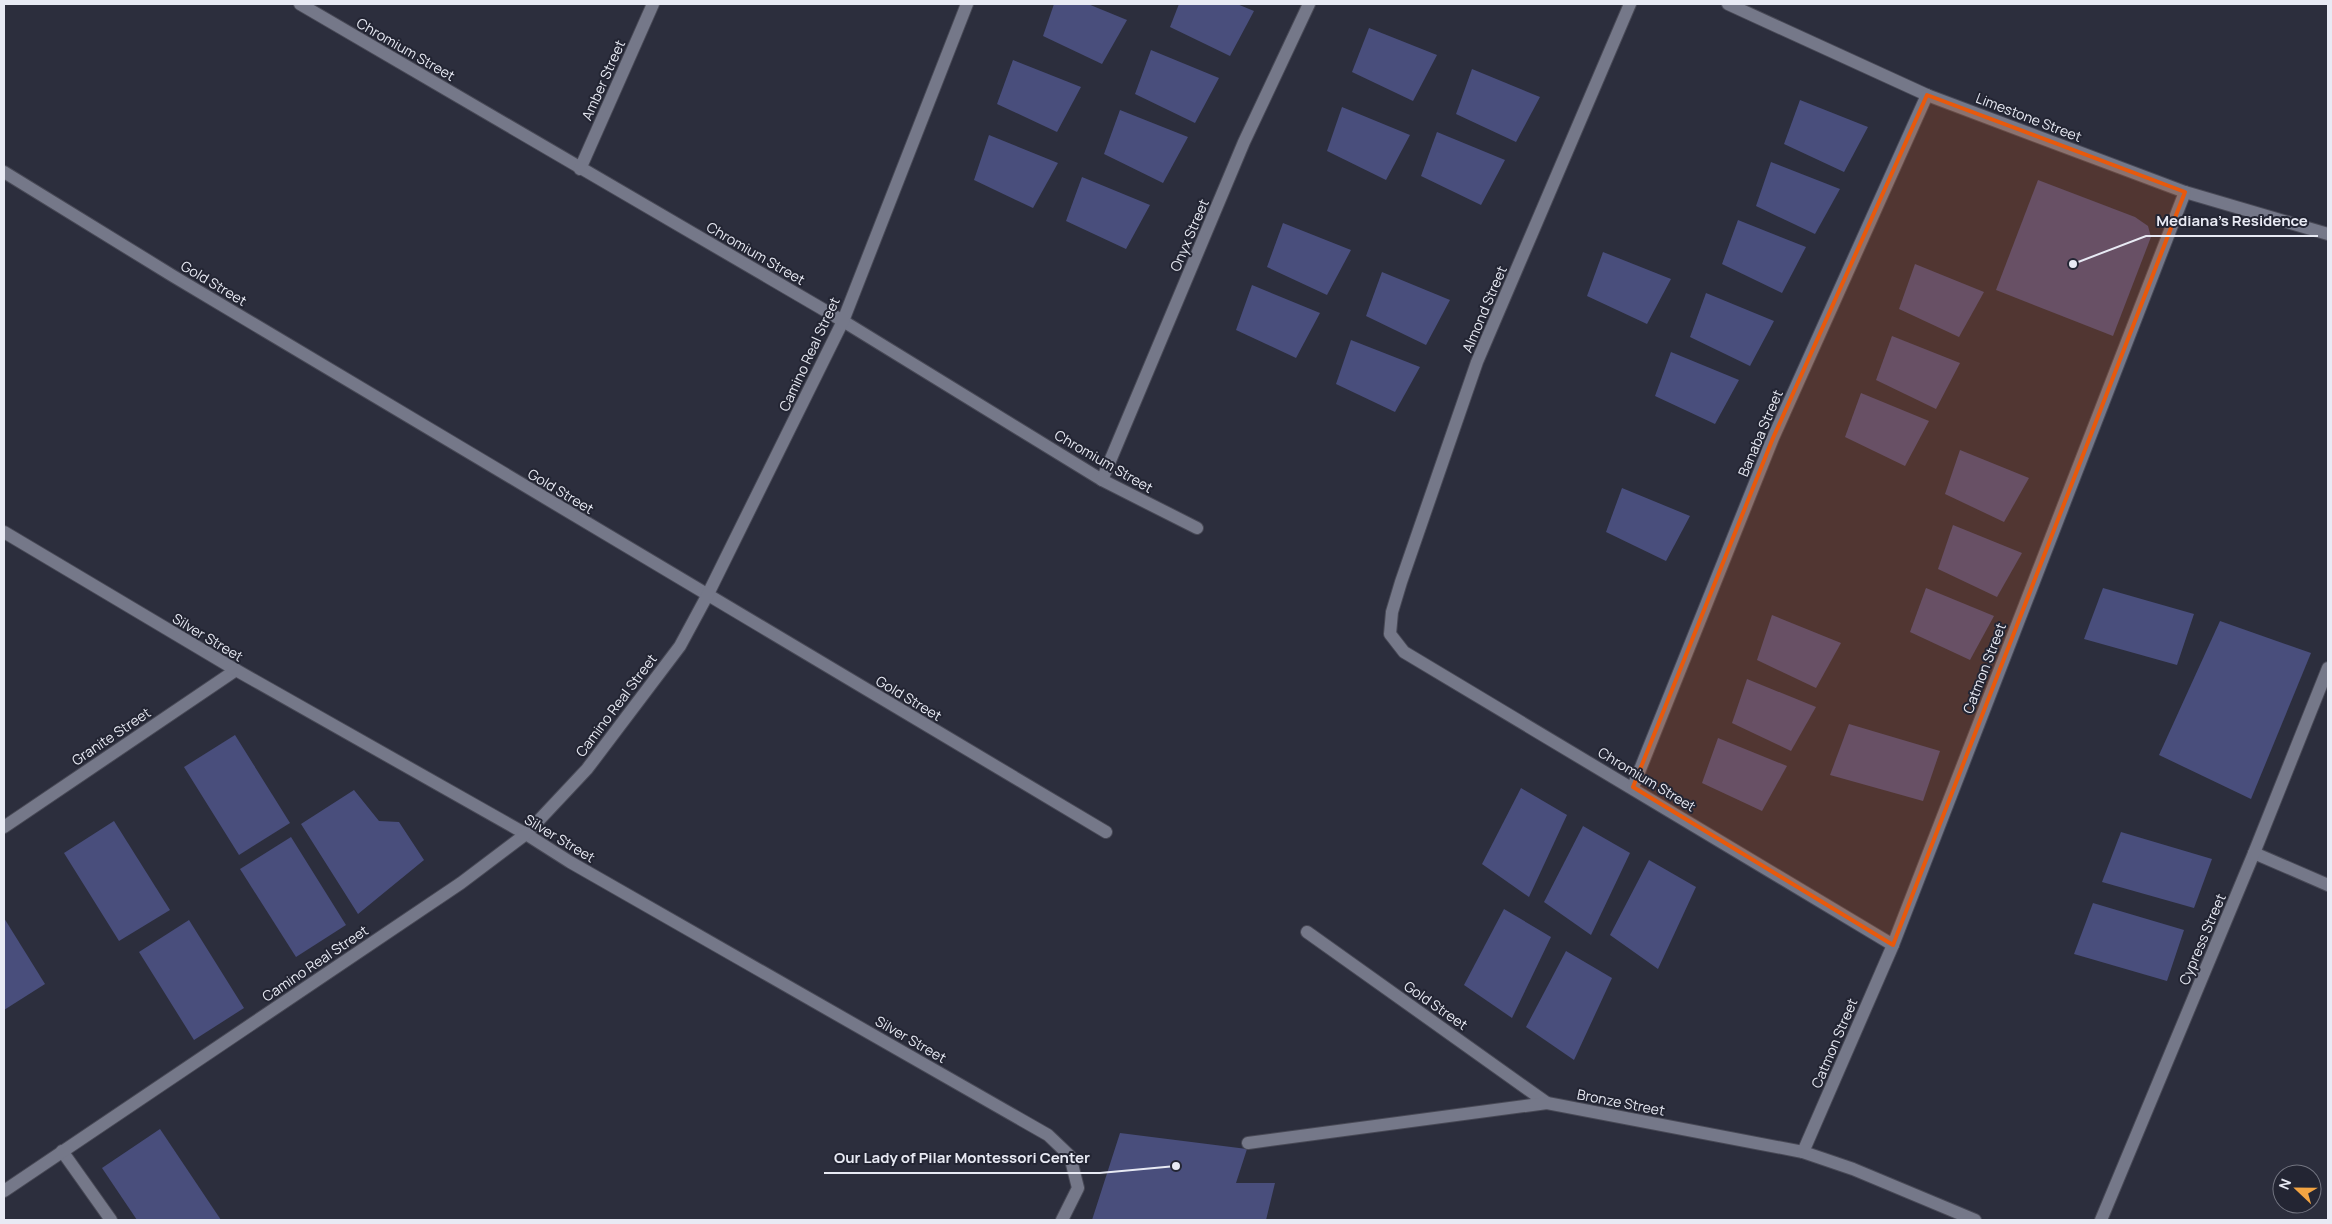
<svg xmlns="http://www.w3.org/2000/svg" width="2332" height="1224" font-family="Manrope,sans-serif">
<style>
.building{fill:#494e7c}
.lines{fill:none;stroke-linecap:round;stroke-linejoin:round}
.minor-casing{stroke:#484956;stroke-width:14}
.tertiary-casing{stroke:#484956;stroke-width:14}
.minor{stroke:#757889;stroke-width:12}
.tertiary{stroke:#757889;stroke-width:12}
.marked{fill:#e8590c;fill-opacity:0.2;stroke:#e8590c;stroke-width:4;stroke-linejoin:round}
.labels{text-anchor:middle;dominant-baseline:central;stroke-width:4;stroke-linejoin:round;paint-order:stroke}
.street-label{font-size:14px;fill:#e8eaf4;stroke:#232533}
.leader{fill:none;stroke:#e8eaf4;stroke-width:2}
.callout-dot{fill:#e8eaf4;stroke:#232533;stroke-width:2}
.callout-label{font-size:15px;text-anchor:middle;font-weight:bold;fill:#e8eaf4;stroke:#232533;stroke-width:4;stroke-linejoin:round;paint-order:stroke}
</style>
<rect width="100%" height="100%" fill="#2c2e3d"/>
<g class="building">
<polygon points="1054,4 1088,4 1127,20 1102,64 1043,36"/>
<polygon points="1179,4 1237,4 1254,11 1230,56 1170,27"/>
<polygon points="1369,28 1437,55 1413,101 1352,72"/>
<polygon points="1151,50 1219,78 1195,123 1135,94"/>
<polygon points="1013,60 1081,87 1057,132 997,104"/>
<polygon points="1472,69 1540,97 1516,142 1456,114"/>
<polygon points="1800,100 1868,127 1844,172 1784,144"/>
<polygon points="1342,107 1410,135 1386,180 1327,151"/>
<polygon points="1120,110 1188,137 1163,183 1104,154"/>
<polygon points="1437,132 1505,160 1481,205 1421,176"/>
<polygon points="989,135 1058,163 1033,208 974,180"/>
<polygon points="1771,162 1840,189 1815,234 1756,206"/>
<polygon points="1082,177 1150,205 1126,249 1066,221"/>
<polygon points="2038,180 2135,217 2148,226 2151,237 2113,336 1996,290"/>
<polygon points="1738,220 1806,247 1782,293 1722,264"/>
<polygon points="1283,223 1351,250 1327,295 1267,267"/>
<polygon points="1603,252 1671,279 1647,324 1587,296"/>
<polygon points="1915,264 1984,292 1959,337 1899,309"/>
<polygon points="1382,272 1450,300 1426,345 1366,316"/>
<polygon points="1252,285 1320,313 1296,358 1236,330"/>
<polygon points="1706,293 1774,321 1750,366 1690,337"/>
<polygon points="1892,336 1960,363 1936,409 1876,380"/>
<polygon points="1351,340 1420,367 1395,412 1336,384"/>
<polygon points="1671,352 1739,380 1715,424 1655,396"/>
<polygon points="1861,393 1929,421 1905,466 1845,437"/>
<polygon points="1960,450 2029,478 2004,522 1945,494"/>
<polygon points="1622,488 1690,516 1666,561 1606,532"/>
<polygon points="1953,525 2022,553 1997,597 1938,569"/>
<polygon points="1926,588 1994,616 1970,660 1910,632"/>
<polygon points="2103,588 2194,614 2177,665 2084,639"/>
<polygon points="1772,615 1841,643 1816,688 1757,660"/>
<polygon points="2220,621 2311,653 2251,799 2159,755"/>
<polygon points="1747,679 1816,707 1791,751 1732,723"/>
<polygon points="1849,724 1940,751 1923,801 1830,775"/>
<polygon points="235,735 290,823 239,855 184,767"/>
<polygon points="1718,738 1787,766 1762,811 1702,783"/>
<polygon points="1521,788 1567,815 1529,897 1482,864"/>
<polygon points="354,790 379,821 399,822 424,860 358,914 301,824"/>
<polygon points="114,821 170,910 119,941 64,853"/>
<polygon points="1583,826 1630,853 1591,935 1544,902"/>
<polygon points="2121,832 2212,859 2194,908 2102,882"/>
<polygon points="291,837 346,925 296,957 240,869"/>
<polygon points="1649,860 1696,887 1658,969 1610,935"/>
<polygon points="2093,903 2184,930 2167,981 2074,954"/>
<polygon points="1504,909 1551,937 1512,1018 1464,985"/>
<polygon points="4,918 45,984 4,1010"/>
<polygon points="189,920 244,1008 194,1040 139,952"/>
<polygon points="1566,951 1612,978 1574,1060 1526,1027"/>
<polygon points="160,1129 221,1220 137,1220 102,1168"/>
<polygon points="1120,1133 1247,1149 1236,1183 1275,1183 1266,1220 1092,1220"/>
</g>
<g class="lines">
<defs>
<g id="minor">
<polyline points="300,4 843,321 1102,480 1197,528"/>
<polyline points="1630,4 1477,362 1401,582 1392,612 1390,634 1404,652 1893,945"/>
<polyline points="1728,4 1927,95 2185,192 2328,234"/>
<polyline points="580,169 653,4"/>
<polyline points="4,172 173,276 1106,832"/>
<polyline points="1102,480 1244,142 1309,4"/>
<polyline points="1633,787 1773,438 1927,95"/>
<polyline points="4,827 236,670"/>
<polyline points="526,834 570,862 1048,1135 1070,1156 1078,1188 1062,1220"/>
<polyline points="2254,853 2328,885"/>
<polyline points="1307,932 1547,1103"/>
<polyline points="1248,1143 1547,1103 1803,1152 1853,1169 1975,1220"/>
<polyline points="62,1151 111,1220"/>
<polyline points="1803,1152 1893,945 2185,192"/>
<polyline points="2101,1220 2254,853 2328,668"/>
</g>
<g id="tertiary">
<polyline points="4,532 236,670 526,834"/>
<polyline points="4,1191 461,883 526,834 587,769 680,646 707,596 843,321 967,4"/>
</g>
</defs>
<use href="#minor" class="minor-casing"/>
<use href="#tertiary" class="tertiary-casing"/>
<use href="#minor" class="minor"/>
<use href="#tertiary" class="tertiary"/>
</g>
<path class="marked" d="M1927 95 2185 192 1893 945 1633 787 1773 438Z"/>
<g class="labels">
<g class="street-label">
<text transform="translate(406 49) rotate(30)">Chromium Street</text>
<text transform="translate(603 80) rotate(-66)">Amber Street</text>
<text transform="translate(2029 117) rotate(21)">Limestone Street</text>
<text transform="translate(1189 235) rotate(-67)">Onyx Street</text>
<text transform="translate(756 253) rotate(30)">Chromium Street</text>
<text transform="translate(214 283) rotate(31)">Gold Street</text>
<text transform="translate(1484 309) rotate(-67)">Almond Street</text>
<text transform="translate(809 354) rotate(-65)">Camino Real Street</text>
<text transform="translate(1760 433) rotate(-67)">Banaba Street</text>
<text transform="translate(1104 461) rotate(30)">Chromium Street</text>
<text transform="translate(561 491) rotate(31)">Gold Street</text>
<text transform="translate(208 637) rotate(31)">Silver Street</text>
<text transform="translate(1984 668) rotate(-69)">Catmon Street</text>
<text transform="translate(909 698) rotate(31)">Gold Street</text>
<text transform="translate(616 705) rotate(-53)">Camino Real Street</text>
<text transform="translate(111 736) rotate(-34)">Granite Street</text>
<text transform="translate(1647 779) rotate(31)">Chromium Street</text>
<text transform="translate(560 838) rotate(31)">Silver Street</text>
<text transform="translate(2202 939) rotate(-67)">Cypress Street</text>
<text transform="translate(315 963) rotate(-34)">Camino Real Street</text>
<text transform="translate(1436 1005) rotate(35)">Gold Street</text>
<text transform="translate(911 1039) rotate(30)">Silver Street</text>
<text transform="translate(1834 1043) rotate(-67)">Catmon Street</text>
<text transform="translate(1621 1102) rotate(11)">Bronze Street</text>
</g>
</g>
<path class="leader" d="M2073 264L2146 236H2318M1176 1166L1100 1173H824"/>
<g class="callout-dot">
<circle cx="2073" cy="264" r="5"/>
<circle cx="1176" cy="1166" r="5"/>
</g>
<g class="callout-label">
<text x="2232" y="226">Mediana's Residence</text>
<text x="962" y="1163">Our Lady of Pilar Montessori Center</text>
</g>
<rect width="2332" height="1224" fill="none" stroke="#e8eaf4" stroke-width="10"/>
<g transform="translate(2297 1189) rotate(292)"><circle r="24" fill="#232533" stroke="#727480"/>
<path d="M0-4L9 19L0 12L-9 19Z" fill="#f3a442"/>
<text y="-8" font-size="14" font-weight="bold" text-anchor="middle" fill="#e8eaf4">N</text>
</g>
</svg>
